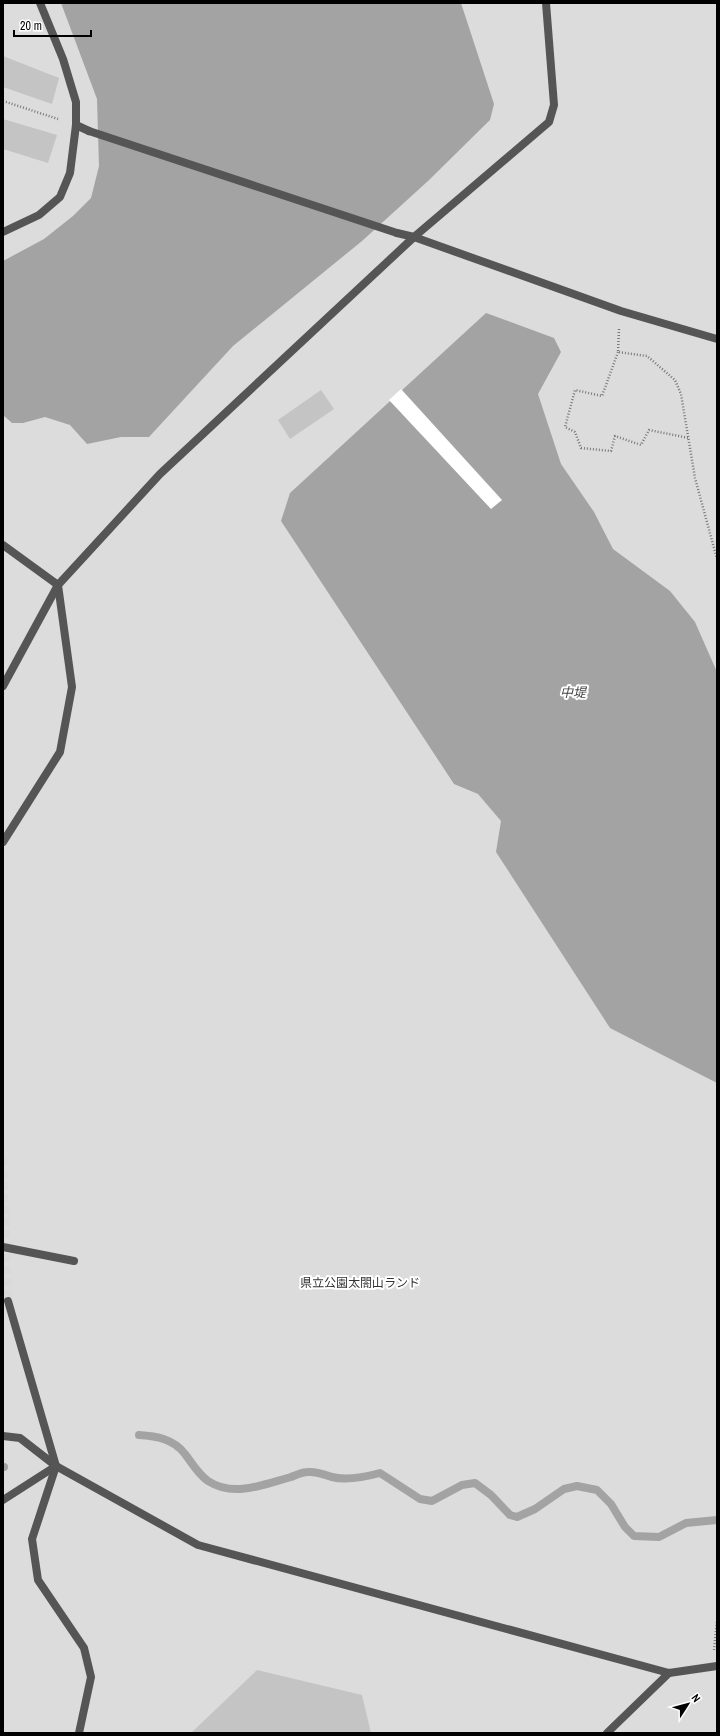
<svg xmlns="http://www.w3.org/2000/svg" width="720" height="1736" font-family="'Archivo Narrow','Noto Sans JP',sans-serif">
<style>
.green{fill:#dcdcdc}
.water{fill:#a3a3a3}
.pier{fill:#fff}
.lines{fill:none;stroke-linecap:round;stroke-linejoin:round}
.stream{stroke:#a3a3a3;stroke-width:8}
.building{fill:#c4c4c4}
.street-tunnel{stroke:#d9d9d9;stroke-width:8;stroke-dasharray:8 4;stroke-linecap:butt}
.path{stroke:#777;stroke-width:2.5;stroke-dasharray:1 2;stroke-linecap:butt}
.lane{stroke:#555;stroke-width:8}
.street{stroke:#555;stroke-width:8}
.labels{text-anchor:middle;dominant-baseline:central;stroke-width:4;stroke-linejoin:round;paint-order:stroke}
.park-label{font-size:12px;fill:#333;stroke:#fff}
.water-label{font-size:13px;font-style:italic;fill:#444;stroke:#fff}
</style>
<rect width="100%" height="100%" fill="#fff"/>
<rect class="green" x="3" y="3" width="714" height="1730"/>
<g class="water">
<polygon points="61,3 461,3 494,104 490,120 428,181 362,241 233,346 149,437 121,437 87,444 70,425 45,417 23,423 12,423 3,415 3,261 44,239 73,216 91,198 99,166 97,99"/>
<polygon points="486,313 554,338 561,352 538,394 561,464 594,512 613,549 670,591 695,622 717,672 717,1083 610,1028 496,852 501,821 478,794 454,784 281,521 290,493"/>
</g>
<polygon class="pier" points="401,389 502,500 491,509 389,400"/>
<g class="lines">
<g class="stream">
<path d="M139 1435C156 1436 174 1439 185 1454 192 1463 198 1474 208 1481 234 1498 265 1484 291 1477 296 1475 302 1472 308 1472 317 1471 324 1475 332 1477 347 1481 365 1477 380 1473L420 1499 432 1501 462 1485 475 1483 491 1495 510 1515 517 1517 535 1509 564 1489 577 1486 597 1490 611 1504 625 1527 634 1536 659 1537 686 1523 717 1520"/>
<polyline points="3,1467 4,1467"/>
</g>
</g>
<g class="building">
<polygon points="3,56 59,78 52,104 3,87"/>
<polygon points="3,119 57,135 48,163 3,149"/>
<polygon points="321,390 334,409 290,439 278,420"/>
<polygon points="257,1670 362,1695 371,1733 191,1733"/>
</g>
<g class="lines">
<polyline class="street-tunnel" points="3,1158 8,1301"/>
<g class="path">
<polyline points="3,101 58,119"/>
<polyline points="619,329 618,352 647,356 675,380 681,394 695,478 717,559"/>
<polyline points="618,352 602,396 575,390 565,427 575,432 581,448 611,451 615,436 641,445 649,430 689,438"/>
<polyline points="714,1650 717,1621"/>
</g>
<g class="lane">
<polyline points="76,125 89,131"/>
<polyline points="3,232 39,215 60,197 70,173 76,125 76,102 63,59 40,3"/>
<polyline points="397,233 414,237 621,311 717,339"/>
<polyline points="3,545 58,585 72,687 60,752 3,842"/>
<polyline points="3,686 58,585 160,474 414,237 549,122 554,105 546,3"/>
<polyline points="3,1247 74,1261"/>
<polyline points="8,1301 56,1466 32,1539 38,1580 84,1648 91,1677 79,1733"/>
<polyline points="3,1436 20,1438 56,1466 198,1545 669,1673 717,1666"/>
<polyline points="3,1500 56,1466"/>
<polyline points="607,1733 669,1673"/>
</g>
<polyline class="street" points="89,131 397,233"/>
</g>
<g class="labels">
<g class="park-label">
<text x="360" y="1283">県立公園太閤山ランド</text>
</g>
<g class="water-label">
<text x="573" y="692">中堤</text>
</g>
</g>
<rect width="720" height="1736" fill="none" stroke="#000000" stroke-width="8"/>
<g transform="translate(688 1704) rotate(54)" stroke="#ffffff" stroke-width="3" paint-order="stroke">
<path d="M0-3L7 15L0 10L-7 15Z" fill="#000000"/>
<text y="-6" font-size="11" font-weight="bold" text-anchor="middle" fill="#000000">N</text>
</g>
<path d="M14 30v6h77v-6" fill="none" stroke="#000000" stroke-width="2"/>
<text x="20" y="30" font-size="12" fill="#000000" stroke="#ffffff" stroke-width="3" paint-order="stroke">20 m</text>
</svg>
